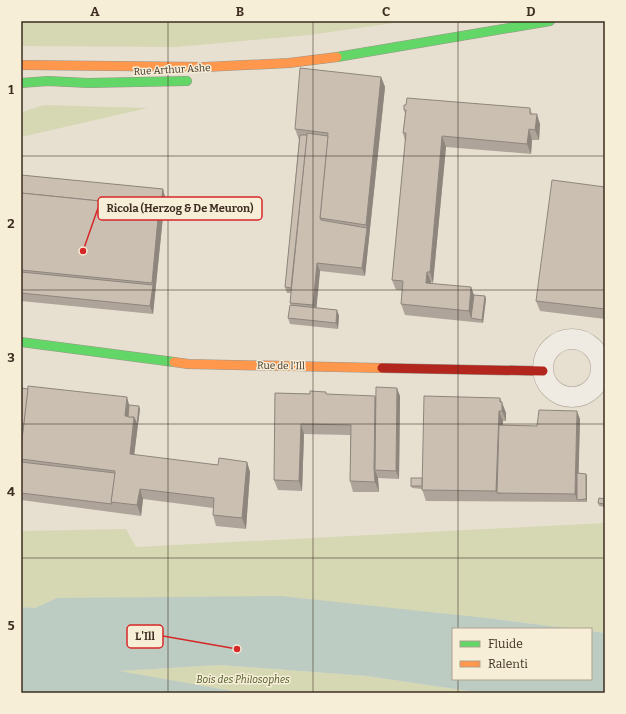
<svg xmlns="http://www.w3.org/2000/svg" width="626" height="714" font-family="Bitter,serif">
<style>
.green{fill:#d6d7b3}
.water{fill:#bcccc2}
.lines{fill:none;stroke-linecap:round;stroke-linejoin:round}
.street-casing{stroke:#ada599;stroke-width:21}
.fast-casing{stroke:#9c958a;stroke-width:10}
.slow-casing{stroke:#9c958a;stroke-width:10}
.jam-casing{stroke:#9c958a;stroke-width:10}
.street{stroke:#efebe3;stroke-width:20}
.fast{stroke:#63d668;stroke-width:9}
.slow{stroke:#ff974d;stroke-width:9}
.jam{stroke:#b3261e;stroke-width:9}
.wall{fill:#afa499}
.shaded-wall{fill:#8e867d}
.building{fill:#cbbfb2;stroke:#8e867d}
.grid{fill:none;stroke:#3d2e20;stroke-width:1;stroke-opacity:0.55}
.labels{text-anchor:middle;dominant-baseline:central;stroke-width:3;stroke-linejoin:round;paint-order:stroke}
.street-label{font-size:10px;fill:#3d2e20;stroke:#f7eed8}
.park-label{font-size:10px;font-style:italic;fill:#4d5a26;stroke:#f7eed8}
.leader{fill:none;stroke:#d62828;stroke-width:1.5}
.callout-dot{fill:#d62828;stroke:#f7eed8;stroke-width:1.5}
.callout{fill:#f7eed8;stroke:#d62828;stroke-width:1.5}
.callout-label{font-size:11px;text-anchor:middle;font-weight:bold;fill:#3d2e20}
.neatline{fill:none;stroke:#3d2e20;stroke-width:1.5}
.grid-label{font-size:13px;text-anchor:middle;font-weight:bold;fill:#3d2e20}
</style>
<rect width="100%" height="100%" fill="#e7e0d1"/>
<g class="green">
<polygon points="21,21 408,21 309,35 177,47 21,46"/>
<polygon points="44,105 148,108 21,137 21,113 31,109"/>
<polygon points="605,523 605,633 591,631 591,629 572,629 495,619 57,598 35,608 21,607 21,531 126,529 136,547"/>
<polygon points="220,665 367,676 482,693 244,693 117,671"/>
</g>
<polygon class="water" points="281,596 495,619 573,629 453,629 453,679 591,679 591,631 605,633 605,693 482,693 367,676 220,665 119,671 244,693 21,693 21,607 35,608 57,598"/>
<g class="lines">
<defs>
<circle id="street" cx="572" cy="368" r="29"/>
<g id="fast">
<polyline points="337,57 550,21"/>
<polyline points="21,83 48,81 88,83 187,81"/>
<polyline points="21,342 174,362"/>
</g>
<g id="slow">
<polyline points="21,65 205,67 289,63 337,57"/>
<polyline points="174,362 188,364 382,368"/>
</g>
<polyline id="jam" points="382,368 543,371"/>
</defs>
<use href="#street" class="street-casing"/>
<use href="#fast" class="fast-casing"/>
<use href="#slow" class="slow-casing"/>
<use href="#jam" class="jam-casing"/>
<use href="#street" class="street"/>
<use href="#fast" class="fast"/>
<use href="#slow" class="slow"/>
<use href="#jam" class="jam"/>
</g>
<g class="wall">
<polygon points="381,77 385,87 365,276 320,271 316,308 337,310 339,316 338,329 290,324 288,318 291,305 290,303 291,293 287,293 285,287 299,140 295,129"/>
<polygon points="530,108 532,114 540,124 539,140 532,140 531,154 446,147 433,283 431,282 430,284 471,287 474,295 485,296 486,299 483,323 405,315 401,304 402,290 396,290 392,280 405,141 403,133 405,114 404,110"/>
<polygon points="21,175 163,189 165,197 153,314 21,301"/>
<polygon points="605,187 605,319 540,311 536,301"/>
<polygon points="21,388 129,405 140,409 134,455 218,465 247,462 250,472 246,529 216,526 213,515 213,508 143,499 141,516 21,500"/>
<polygon points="275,393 327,394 376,398 400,396 399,479 378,478 379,492 353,492 350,481 350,435 304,434 302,491 278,490 274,480"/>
<polygon points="502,402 506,413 506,421 503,421 502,425 537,426 580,419 578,473 586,474 587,476 587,502 426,501 422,489 412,488 411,486 422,478"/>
<polygon points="605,499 605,507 599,506 598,503"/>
</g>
<g class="shaded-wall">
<polygon points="381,77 385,87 365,276 362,268 367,228 366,225"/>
<polygon points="537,114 540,124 539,140 535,130"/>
<polygon points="529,129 532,140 531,154 527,144"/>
<polygon points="442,136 446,147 433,283 430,272"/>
<polygon points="163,189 165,197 153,314 150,306 153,285 152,283 159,207"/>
<polygon points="317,263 320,271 316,313 313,305"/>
<polygon points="427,272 431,282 430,293 426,283"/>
<polygon points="471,287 475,298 471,318 469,311"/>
<polygon points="485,296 486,299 483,323 482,320"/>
<polygon points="337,310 339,316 338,329 336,323"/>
<polygon points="397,388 400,396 399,479 396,471"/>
<polygon points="375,396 379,406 375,470 378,478 379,492 375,482 374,468"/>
<polygon points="127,397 130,408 129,424 125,416"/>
<polygon points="500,398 506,413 506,421 502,411 500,402"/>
<polygon points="139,406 140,409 133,464 130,454 134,417"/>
<polygon points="499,411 503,421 500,494 497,493 496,491"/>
<polygon points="577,411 580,419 578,500 577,500 575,494"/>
<polygon points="301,424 304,434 302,491 299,481"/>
<polygon points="247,462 250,472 246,529 242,518"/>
<polygon points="586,474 587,476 587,502 586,499"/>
<polygon points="140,489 143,499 141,516 137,505"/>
</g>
<g class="building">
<polygon points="300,68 381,77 366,225 320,218 328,133 295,129"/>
<polygon points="407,98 530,108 530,114 537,114 535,130 529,129 527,144 442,136 430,272 427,272 426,283 471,287 469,311 401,304 403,281 392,280 406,133 403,133 406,110 404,110 404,105 406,105"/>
<polygon points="307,133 328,136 320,218 321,220 367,228 362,268 317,263 313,305 290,303"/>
<polygon points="300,135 307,135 291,288 285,287"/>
<polygon points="21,175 163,189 160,209 159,207 21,193"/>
<polygon points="552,180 605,187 605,309 536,301"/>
<polygon points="21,193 159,207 152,283 21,270"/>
<polygon points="21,272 153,285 150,306 21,293"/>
<polygon points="474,295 485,296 482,320 471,318"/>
<polygon points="290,305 337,310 336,323 288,318"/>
<polygon points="28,386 127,397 125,416 134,417 130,454 218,465 219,458 247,462 242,518 213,515 214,498 140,489 137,505 111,502 115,471 21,459 21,447"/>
<polygon points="376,387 397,388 396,471 375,470"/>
<polygon points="21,388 28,389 21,447"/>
<polygon points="310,391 326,392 326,394 375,396 374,468 375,482 350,481 351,425 301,424 299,481 274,480 275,393 310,394"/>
<polygon points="424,396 500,398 500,402 502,402 502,411 499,411 496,491 422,490"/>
<polygon points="129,405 139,406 137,425 134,417 128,417"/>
<polygon points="539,410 577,411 575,494 497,493 499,425 537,426"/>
<polygon points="21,462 115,473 111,502 112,504 21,493"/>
<polygon points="577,473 586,474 586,499 577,500"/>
<rect x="411" y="478" width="11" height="8"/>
<polygon points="599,498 605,499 605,504 598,503"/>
</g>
<path class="grid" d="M168 21V693M313 21V693M458 21V629M21 156H605M21 290H605M21 424H605M21 558H605M458 679V693"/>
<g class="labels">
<g class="street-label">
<text transform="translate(172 70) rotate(-3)">Rue Arthur Ashe</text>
<text transform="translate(281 366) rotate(1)">Rue de l'Ill</text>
</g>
<g class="park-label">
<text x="243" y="680">Bois des Philosophes</text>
</g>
</g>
<path class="leader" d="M83 251L98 208M237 649L163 636"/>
<g class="callout-dot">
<circle cx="83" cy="251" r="4"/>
<circle cx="237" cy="649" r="4"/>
</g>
<g class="callout">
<rect x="98" y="197" width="164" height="23" rx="4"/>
<rect x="127" y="625" width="36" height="23" rx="4"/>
</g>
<g class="callout-label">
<text x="180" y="212">Ricola (Herzog &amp; De Meuron)</text>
<text x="145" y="640">L'Ill</text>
</g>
<rect width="626" height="714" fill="none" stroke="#f7eed8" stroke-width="44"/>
<rect x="452" y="628" width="140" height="52" fill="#f7eed8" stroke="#ada18e"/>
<rect x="460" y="641" width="20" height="6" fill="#63d668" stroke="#ada18e"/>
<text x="488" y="648" font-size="12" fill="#3d2e20">Fluide</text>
<rect x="460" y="661" width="20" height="6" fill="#ff974d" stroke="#ada18e"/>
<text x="488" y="668" font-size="12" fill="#3d2e20">Ralenti</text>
<rect x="22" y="22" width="582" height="670" class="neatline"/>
<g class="grid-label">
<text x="95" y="16">A</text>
<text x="240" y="16">B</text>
<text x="386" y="16">C</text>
<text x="531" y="16">D</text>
<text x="11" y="94">1</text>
<text x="11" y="228">2</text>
<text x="11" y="362">3</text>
<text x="11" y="496">4</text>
<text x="11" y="630">5</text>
</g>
</svg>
